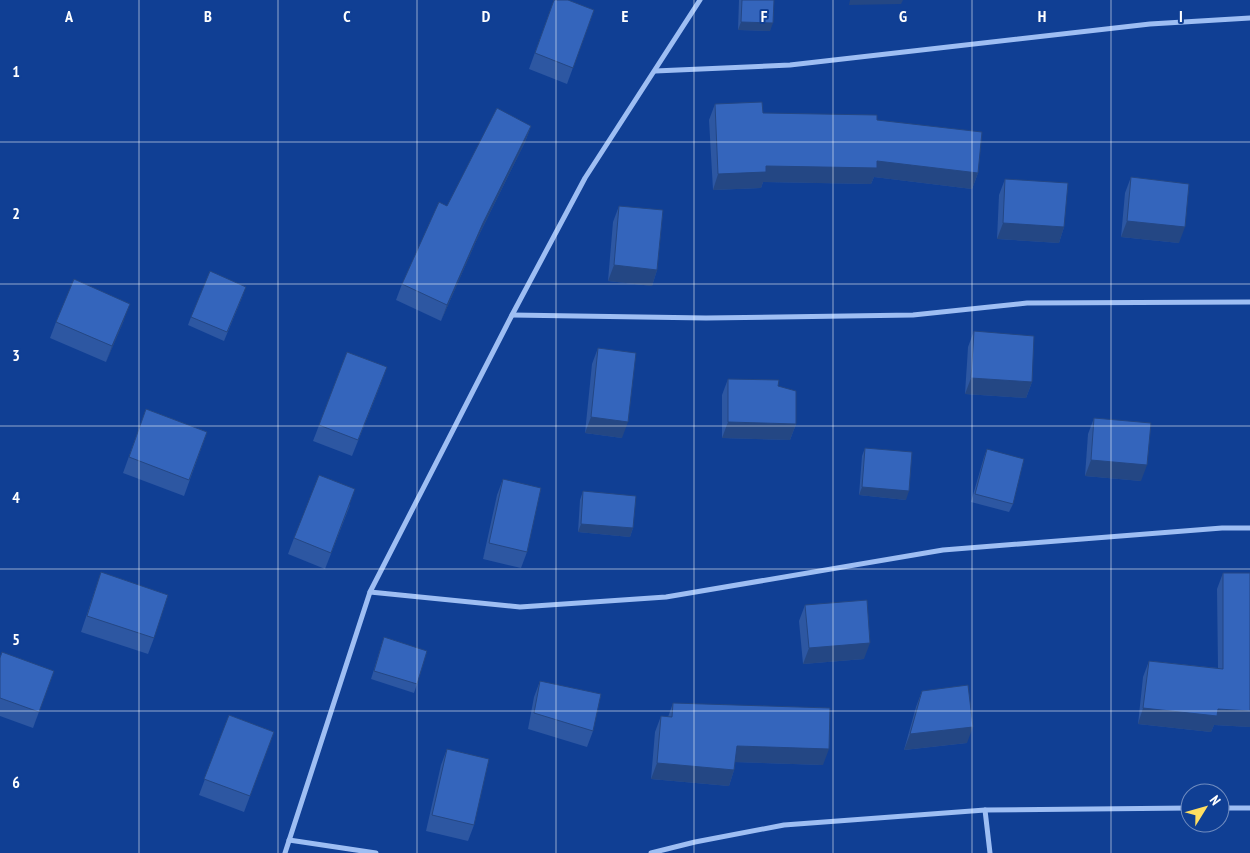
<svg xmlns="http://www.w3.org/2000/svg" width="1250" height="853" font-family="'PT Sans Narrow',sans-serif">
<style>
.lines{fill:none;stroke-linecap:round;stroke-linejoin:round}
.minor{stroke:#9ebef3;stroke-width:5}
.wall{fill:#2d57a2}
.shaded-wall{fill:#244784}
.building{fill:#3465bc;stroke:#244784}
.grid{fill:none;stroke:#fff;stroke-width:1;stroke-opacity:0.55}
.grid-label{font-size:16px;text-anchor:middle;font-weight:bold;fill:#fff;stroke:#103f94;stroke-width:4;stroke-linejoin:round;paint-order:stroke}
</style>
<rect width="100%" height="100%" fill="#103f94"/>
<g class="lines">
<g class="minor">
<polyline points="655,71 790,65 1150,24 1250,18"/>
<polyline points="512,315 706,318 913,315 1027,303 1250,302"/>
<polyline points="370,592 520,607 666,597 943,550 1222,528 1250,528"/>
<polyline points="1220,808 1250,808"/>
<polyline points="985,810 990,853"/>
<polyline points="289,840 376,853"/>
<polyline points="285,853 370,592 512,315 585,178 700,0"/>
<polyline points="651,853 695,842 784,825 985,810 1190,808"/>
</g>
</g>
<g class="wall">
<polygon points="554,0 594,10 567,84 529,69"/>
<polygon points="739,0 774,0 770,31 738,30"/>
<polygon points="715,104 763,113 877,120 978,173 972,189 874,177 871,184 763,182 761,188 713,190 709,120"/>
<polygon points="531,126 525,142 477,239 441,321 396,300 402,284 447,206"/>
<polygon points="1131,177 1179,243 1121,237 1125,193"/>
<polygon points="1005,179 1064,227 1059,243 997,239 999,195"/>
<polygon points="619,206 657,270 652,286 608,281 613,222"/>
<polygon points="243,295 224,341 188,325 191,317"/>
<polygon points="124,320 106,362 50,338 56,322"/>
<polygon points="974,331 1032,382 1026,398 965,394 968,347"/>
<polygon points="598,348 622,438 585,433 592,364"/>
<polygon points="347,352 381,383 352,456 313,441"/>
<polygon points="728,379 778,386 796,424 790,440 722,438 722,395"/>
<polygon points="146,409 207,432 184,496 123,473"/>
<polygon points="1094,418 1141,481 1085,476 1088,434"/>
<polygon points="865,448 906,500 859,495 862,456"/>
<polygon points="987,449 1013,504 1009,512 971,502 984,457"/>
<polygon points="503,479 527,552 521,568 483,559 497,495"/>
<polygon points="583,491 633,528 630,537 578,532 580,500"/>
<polygon points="350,505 325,569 288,554 294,538"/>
<polygon points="101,572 154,638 148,654 81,632"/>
<polygon points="1223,573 1250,573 1250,727 1214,725 1211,732 1138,724 1143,677 1149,661 1218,668 1217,589"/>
<polygon points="805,605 864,659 803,664 799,621"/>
<polygon points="384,637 417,684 414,693 371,679"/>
<polygon points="0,658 54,671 33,728 0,716"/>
<polygon points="540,681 593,731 587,747 528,729 534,697"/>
<polygon points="922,691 967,743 904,750 916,707"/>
<polygon points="673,703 823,765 735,762 734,770 729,786 651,779 655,732 661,716 668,717"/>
<polygon points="229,715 274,732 244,812 199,795"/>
<polygon points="447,749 474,825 468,841 426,831 441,765"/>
</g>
<g class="shaded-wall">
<polygon points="850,0 903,0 901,4 849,5"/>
<polygon points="741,22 773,23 770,31 738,30"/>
<polygon points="531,126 525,142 477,239 441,321 447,305 483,223"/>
<polygon points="877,161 978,173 972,189 874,177 871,184 763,182 761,188 713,190 718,174 766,166"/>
<polygon points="1127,221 1185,227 1179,243 1121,237"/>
<polygon points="1003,223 1064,227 1059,243 997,239"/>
<polygon points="614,265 657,270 652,286 608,281"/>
<polygon points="130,304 124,320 106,362 112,346"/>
<polygon points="971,378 1032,382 1026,398 965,394"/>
<polygon points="591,417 628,422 622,438 585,433"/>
<polygon points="728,422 796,424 790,440 722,438"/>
<polygon points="1091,460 1147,465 1141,481 1085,476"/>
<polygon points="862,487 909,491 906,500 859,495"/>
<polygon points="581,524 633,528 630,537 578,532"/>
<polygon points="870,643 864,659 803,664 809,648"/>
<polygon points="1143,708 1218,709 1250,711 1250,727 1214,725 1211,732 1138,724"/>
<polygon points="973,727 967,743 904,750 910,734"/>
<polygon points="737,746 829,749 823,765 731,762"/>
<polygon points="657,763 734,770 729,786 651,779"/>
</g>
<g class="building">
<polygon points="554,0 568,0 594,10 573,68 535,53"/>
<polygon points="742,0 774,0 773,23 741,22"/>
<polygon points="762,102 763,113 877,115 877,120 982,132 978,173 877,161 877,168 766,166 766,172 718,174 715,104"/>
<polygon points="497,108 531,126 483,223 447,305 402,284 439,202 447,206"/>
<polygon points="1131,177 1189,184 1185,227 1127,221"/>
<polygon points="1005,179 1068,183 1064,227 1003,223"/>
<polygon points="619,206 663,210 657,270 614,265"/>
<polygon points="210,271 246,287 227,332 191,317"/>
<polygon points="74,279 130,304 112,346 56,322"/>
<polygon points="974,331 1034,336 1032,382 971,378"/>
<polygon points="598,348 636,353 628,422 591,417"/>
<polygon points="347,352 387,367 358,440 319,425"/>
<polygon points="728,379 779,380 778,386 796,391 796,424 728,422"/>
<polygon points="146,409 207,432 189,480 129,457"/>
<polygon points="1094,418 1151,423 1147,465 1091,460"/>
<polygon points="865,448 912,452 909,491 862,487"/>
<polygon points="987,449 1024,459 1013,504 975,494"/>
<polygon points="319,475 355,489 331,553 294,538"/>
<polygon points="503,479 541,488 527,552 489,543"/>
<polygon points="583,491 636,496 633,528 581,524"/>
<polygon points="101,572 168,595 154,638 87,616"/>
<polygon points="1223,573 1250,573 1250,711 1218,709 1217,716 1143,708 1149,661 1223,669"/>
<polygon points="867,600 870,643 809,648 805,605"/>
<polygon points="384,637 427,651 417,684 374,671"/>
<polygon points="2,652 54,671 39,712 0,698 0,658"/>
<polygon points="540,681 601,694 593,731 534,713"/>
<polygon points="968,685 973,727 910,734 922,691"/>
<polygon points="673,703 830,708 829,749 737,746 734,770 657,763 661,716 672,717"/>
<polygon points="229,715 274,732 250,796 204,779"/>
<polygon points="447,749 489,759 474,825 432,815"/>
</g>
<path class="grid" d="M139 0V853M278 0V853M417 0V853M556 0V853M694 0V853M833 0V853M972 0V853M1111 0V853M0 142H1250M0 284H1250M0 426H1250M0 569H1250M0 711H1250"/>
<g class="grid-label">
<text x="69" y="22">A</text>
<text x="208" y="22">B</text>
<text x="347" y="22">C</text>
<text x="486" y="22">D</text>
<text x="625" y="22">E</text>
<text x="764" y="22">F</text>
<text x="903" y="22">G</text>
<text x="1042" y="22">H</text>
<text x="1181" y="22">I</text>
<text x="16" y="77">1</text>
<text x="16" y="219">2</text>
<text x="16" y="361">3</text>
<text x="16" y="503">4</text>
<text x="16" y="645">5</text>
<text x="16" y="788">6</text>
</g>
<g transform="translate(1205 808) rotate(53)"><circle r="24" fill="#103f94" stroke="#708cbf"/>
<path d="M0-4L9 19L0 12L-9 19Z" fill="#ffde61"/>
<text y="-8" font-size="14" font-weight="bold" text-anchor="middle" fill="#ffffff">N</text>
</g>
</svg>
